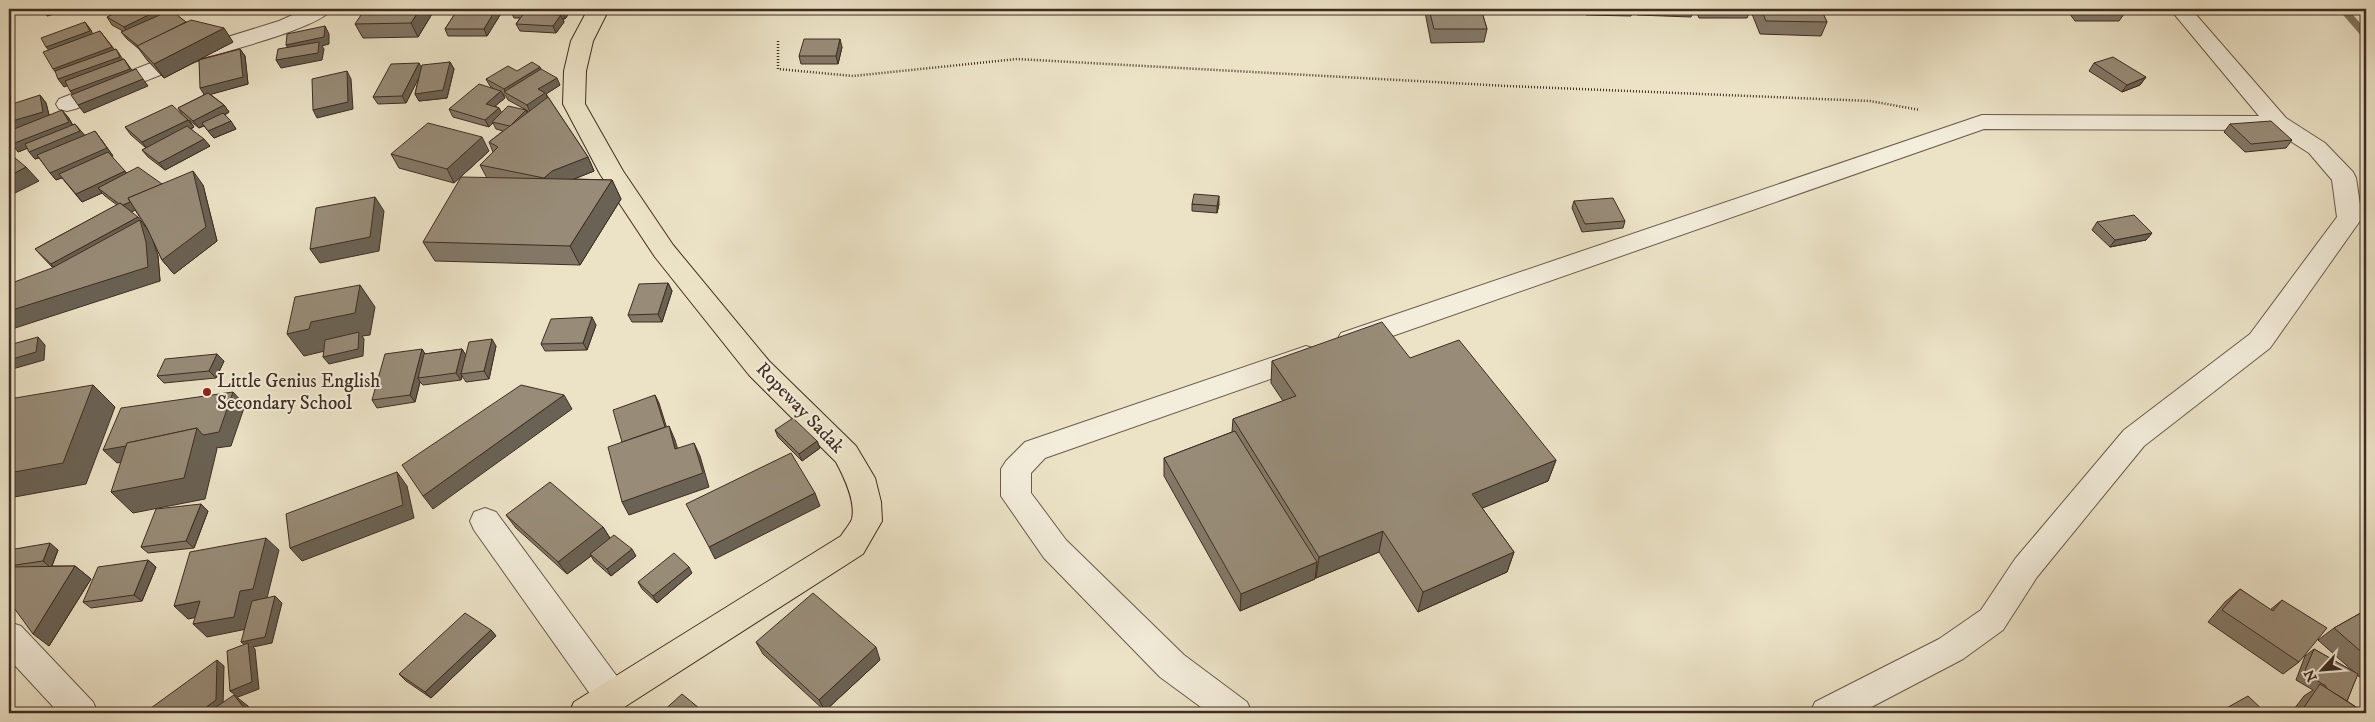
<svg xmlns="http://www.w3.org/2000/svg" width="2375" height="722" font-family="'IM FELL DW Pica',serif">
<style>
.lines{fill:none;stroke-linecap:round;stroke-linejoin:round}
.stream{fill:#837563;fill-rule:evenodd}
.minor-casing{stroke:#6a5a4b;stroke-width:2}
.major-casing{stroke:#3e2d22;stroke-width:2}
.path{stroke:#3e2d22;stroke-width:2.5;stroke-dasharray:1 2;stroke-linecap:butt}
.minor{fill:#f3eddb;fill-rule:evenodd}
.major{fill:#ece3c7;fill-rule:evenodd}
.wall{fill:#837867;stroke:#3e2d22;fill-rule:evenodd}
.shaded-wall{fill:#6a6254;stroke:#3e2d22}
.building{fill:#988c78;stroke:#3e2d22}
.poi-dot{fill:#8f2418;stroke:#f3eddb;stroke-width:2}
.labels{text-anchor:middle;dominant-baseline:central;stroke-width:4;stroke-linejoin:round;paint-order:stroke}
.poi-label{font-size:19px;fill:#3e2d22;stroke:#f3eddb;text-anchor:start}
.street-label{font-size:19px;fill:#3e2d22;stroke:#f3eddb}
</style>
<rect width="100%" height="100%" fill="#ece3c7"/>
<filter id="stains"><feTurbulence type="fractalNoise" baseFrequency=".004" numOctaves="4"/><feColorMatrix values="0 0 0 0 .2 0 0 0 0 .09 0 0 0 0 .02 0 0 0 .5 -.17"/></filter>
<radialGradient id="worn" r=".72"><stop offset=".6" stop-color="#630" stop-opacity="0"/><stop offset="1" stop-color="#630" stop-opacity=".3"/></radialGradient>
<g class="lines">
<polygon class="stream" points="2338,9 2348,9 2366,30 2366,39 2363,38"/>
<defs>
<g id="minor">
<path d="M306 9H332C318 29 224 51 197 61 156 76 116 93 75 109L67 111 59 109 56 104 59 99 179 52 279 21Z"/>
<polygon points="2170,9 2191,9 2286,118 2325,143 2353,172 2356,178 2362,218 2270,348 2144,446 2037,577 2003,630 1963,659 1860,713 1810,713 1815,702 1939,639 1981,610 2015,559 2124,430 2250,334 2337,217 2332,180 2309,153 2273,130 1984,129 1361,347 1351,350 1341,347 1337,340 1341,333 1982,115 2259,116"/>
<polygon points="1306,346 1316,349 1320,356 1316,363 1045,458 1031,473 1031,493 1066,540 1184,655 1247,702 1252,713 1209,713 1160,677 1044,558 1001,496 1001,469 1006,461 1025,442"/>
<polygon points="485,508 496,512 624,686 629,697 624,708 612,713 600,708 474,530 470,521 474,512"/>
<polygon points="9,622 21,626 93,702 98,713 59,713 9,659"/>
</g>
<path id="major" d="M588 9H609L593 41 586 71 585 104 623 171 673 245 769 361 856 446 875 478 881 502 882 521 863 554 615 713H569L574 702 841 536C844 531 850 524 852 519 856 501 844 477 836 462L749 375 655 257 600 174 563 104 564 71 571 41Z"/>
</defs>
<use href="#minor" class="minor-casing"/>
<use href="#major" class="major-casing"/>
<polyline class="path" points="778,41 778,69 853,76 1017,59 1507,86 1870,101 1920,110"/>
<use href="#minor" class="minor"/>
<use href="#major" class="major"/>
</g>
<g class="wall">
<polygon points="124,9 166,9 168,11 186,22 233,42 200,59 240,49 245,56 248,84 210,94 224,105 229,112 225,115 236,129 214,138 204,126 199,128 189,120 194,127 191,129 210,146 165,170 148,157 142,150 146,148 131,135 125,127 182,114 178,108 204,95 199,60 164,78 147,60 139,49 127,39 121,32 123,31 112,25 107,17"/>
<polygon points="435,9 418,37 363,38 355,24"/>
<polygon points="458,9 501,9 498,12 500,15 487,36 448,36 445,29"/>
<polygon points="512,9 572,9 565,19 563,19 564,22 556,33 520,31 516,24 520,18 514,18 510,10"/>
<polygon points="1064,9 1154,9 1154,11"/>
<polygon points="1425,9 1481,9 1487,29 1484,42 1431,43 1425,12"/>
<polygon points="1584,9 1633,9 1631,16 1586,15"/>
<polygon points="1635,9 1693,9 1694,10 1691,17 1637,15"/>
<polygon points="1695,9 1749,9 1750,11 1747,18 1699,18"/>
<polygon points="1750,9 1821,9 1827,22 1821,36 1760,34"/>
<polygon points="2066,9 2120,9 2124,14 2119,21 2075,21"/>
<polygon points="842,47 838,64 801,64 799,56"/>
<polygon points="450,62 454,69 447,98 419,101 415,94 419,77 406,103 378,104 373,97 422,68"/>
<polygon points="2094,63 2146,77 2140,85 2122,92 2089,71"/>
<path d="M541 70 560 85 546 94 588 157 594 171 574 179 612 180 621 199 580 265 435 261 423 242 487 178 480 165 493 152 489 142 503 131 496 129 493 123 489 127 453 117 449 109 493 88 490 86 486 79 517 71ZM503 94 506 96 508 100 528 111 527 112 526 110 501 113 499 108 495 106 505 98Z"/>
<path d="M40 95 46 103 49 115 68 117 73 125 84 135 101 139 113 156H111L126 173 162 184 203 185 217 241 174 274 162 260 153 241 158 256 160 281 52 267 35 249 117 205 105 196 102 193 82 202 62 178 56 180 39 158 35 159 27 148 18 152ZM135 210 147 228 148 231 131 212Z"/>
<polygon points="2230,124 2292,140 2286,148 2245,152 2224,132"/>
<polygon points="489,151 454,183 399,168 391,154"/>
<polygon points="1574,201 1625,221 1623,228 1582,232 1572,208"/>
<polygon points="1192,204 1219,204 1217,213 1192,211"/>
<polygon points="2097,222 2152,233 2146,240 2110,247 2092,230"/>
<polygon points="668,283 672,291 662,322 632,322 628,315"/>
<polygon points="596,325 587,350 545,351 541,344"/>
<polygon points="496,346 489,379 466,382 462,376 461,380 423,385 420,382 415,402 377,408 372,400 422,349 425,354 462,349 466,356"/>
<polygon points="217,354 224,361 216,378 164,383 157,376"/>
<polygon points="1410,358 1556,460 1548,481 1482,508 1514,552 1507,572 1418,612 1379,552 1316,578 1315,576 1315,579 1240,611 1164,476 1164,458 1232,432 1233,419 1283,401 1271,383 1272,361"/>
<polygon points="775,430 817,441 820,448 802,461 778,437"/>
<polygon points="201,504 208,511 194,548 148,553 141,547"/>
<polygon points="506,515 603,527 610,538 636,556 611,576 594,561 591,556 567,574 516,528"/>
<polygon points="9,550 58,550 52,566 75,566 91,579 49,646 9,601"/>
<polygon points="148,560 156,567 142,601 91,608 83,602"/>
<polygon points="692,573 657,603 642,589 638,582"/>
<polygon points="2240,589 2270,610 2282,600 2299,662 2283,674 2208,622 2225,602"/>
<polygon points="2366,610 2366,682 2357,675 2347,701 2365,713 2291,713 2304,696 2313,690 2296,680 2305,656 2314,649 2354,672 2318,640 2334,628"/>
<polygon points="491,630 496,636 431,698 406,681 399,674"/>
<polygon points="756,642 880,660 825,711 763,654"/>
<polygon points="2223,710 2266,713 2219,713"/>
</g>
<g class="shaded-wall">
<rect x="9" y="9" width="2" height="12"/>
<polygon points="41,9 74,9 47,16"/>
<polygon points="161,9 166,9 170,14 129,34 124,27"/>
<polygon points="420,9 435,9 418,37 411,23"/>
<polygon points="496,9 501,9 498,12 500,15 487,36 484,29"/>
<polygon points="564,9 572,9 565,19 562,12"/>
<polygon points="561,15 564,22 556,33 553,26"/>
<polygon points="85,22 91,30 95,39 52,54 46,47"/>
<polygon points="325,26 329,34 329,44 322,46 324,49 322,60 281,68 276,60 291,52 286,45"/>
<polygon points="224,28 233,42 164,78 154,64"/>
<polygon points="100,31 118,54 59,76 53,69"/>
<polygon points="840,39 842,47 838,64 836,56"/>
<polygon points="116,49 126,64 64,87 58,79"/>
<polygon points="240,49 245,56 248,84 205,96 200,88"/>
<polygon points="124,59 136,76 76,98 70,91"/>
<polygon points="450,62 454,69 447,98 419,101 415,94"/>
<polygon points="419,63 423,70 406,103 402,96"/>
<polygon points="540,67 544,75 506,93 504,89"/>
<polygon points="347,71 351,79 353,109 317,118 313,110"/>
<polygon points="2146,77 2140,85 2122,92 2127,85"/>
<polygon points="557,78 560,85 546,94 549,101 530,112 527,105 538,89"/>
<polygon points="143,79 148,86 84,113 78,105"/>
<polygon points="501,91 505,98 489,111 486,104"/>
<polygon points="40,95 46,103 50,119 9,132 9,122"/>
<polygon points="224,105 229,112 199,128 193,121"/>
<polygon points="499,108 503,115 492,122 493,123 489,127 485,120"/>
<polygon points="62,110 68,117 75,130 18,152 12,144"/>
<polygon points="526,110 530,118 510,126"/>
<polygon points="188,120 194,127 148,150 142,142"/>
<polygon points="231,121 236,129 214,138 208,131"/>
<polygon points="75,124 87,138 35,159 29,152"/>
<polygon points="95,131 113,156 56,180 50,173"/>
<polygon points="482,137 489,151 454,183 447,169"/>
<polygon points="204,139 210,146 165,170 159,163"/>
<polygon points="588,157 594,171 559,185 544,178 552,171"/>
<polygon points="26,167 39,181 9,196 9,176"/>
<polygon points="125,171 131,179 98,188 102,193 82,202 76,194"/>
<polygon points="193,171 203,185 217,241 174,274 162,260"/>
<polygon points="612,180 621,199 580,265 570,246"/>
<polygon points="162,184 168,192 128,214 122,206"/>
<polygon points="1219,196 1219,204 1217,213 1217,206"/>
<polygon points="375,197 384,211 379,251 320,263 310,249"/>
<polygon points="138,217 151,234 158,256 160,281 9,330 9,311 63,278 51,264"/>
<polygon points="2152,233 2146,240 2110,247 2115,240"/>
<polygon points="668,283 672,291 662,322 658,314"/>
<polygon points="360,285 375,307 370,335 362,336 364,339 363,356 329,364 323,357 325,351 304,356 287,334 311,322"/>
<polygon points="592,317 596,325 587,350 583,343"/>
<polygon points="38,337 45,345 44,360 9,370 9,360"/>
<polygon points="492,339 496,346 489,379 484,371"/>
<polygon points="422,349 427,357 418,378 420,382 415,402 410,395"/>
<polygon points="462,349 467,357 461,374 462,376 461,380 456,373"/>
<polygon points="217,354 224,361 216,378 209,371"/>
<polygon points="93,385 115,407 86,484 9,498 9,473"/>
<polygon points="233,392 245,405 231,446 216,448 217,449 205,499 133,513 111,492 191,452 117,463 103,450 197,428"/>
<polygon points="564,395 572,409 433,509 423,496"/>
<polygon points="655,395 659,403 669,435 665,428"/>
<polygon points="669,426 675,440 682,463 675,449"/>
<polygon points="817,441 820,448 802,461 799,454"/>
<polygon points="694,443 700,456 709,487 629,515 622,502"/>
<polygon points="1556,460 1548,481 1466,515 1472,494"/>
<polygon points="397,472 407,486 414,518 302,561 290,548"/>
<polygon points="815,493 820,506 715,559 709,547"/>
<polygon points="201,504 208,511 194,548 186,541"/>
<polygon points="603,527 611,540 590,554 591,556 567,574 558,562"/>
<polygon points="1383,531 1379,552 1316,578 1319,557"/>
<polygon points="266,538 279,550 266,602 247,629 207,637 193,624 240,591"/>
<polygon points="50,543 58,550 51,568 43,561"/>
<polygon points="632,549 636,556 611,576 607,569"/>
<polygon points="1514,552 1507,572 1418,612 1423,592"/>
<polygon points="148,560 156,567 142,601 134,595"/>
<polygon points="1317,562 1315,579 1240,611 1241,594"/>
<polygon points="75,566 91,579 49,646 33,634"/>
<polygon points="689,567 692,573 657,603 653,596"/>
<polygon points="275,596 282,603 272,643 253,647 255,649 259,689 238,697 230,691 248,648 241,642"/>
<polygon points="200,601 214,614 188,619 174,606"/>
<polygon points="491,630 496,636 431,698 425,692"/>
<polygon points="876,647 880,660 825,711 819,700"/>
<polygon points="217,660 224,666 223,707 214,713 198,713"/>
<polygon points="234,695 248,706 253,713 248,713"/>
</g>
<g class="building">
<polygon points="124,9 161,9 124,27 107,17"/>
<polygon points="365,9 420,9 411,23 355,24"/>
<polygon points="458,9 496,9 484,29 445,29"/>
<polygon points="512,9 564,9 562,12 510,10"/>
<polygon points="1429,9 1481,9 1487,29 1434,29"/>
<polygon points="1663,9 1693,9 1694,10"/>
<polygon points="1700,9 1749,9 1750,11 1701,11"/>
<polygon points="1761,9 1821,9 1827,22 1766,21"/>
<polygon points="2076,9 2120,9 2124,14 2080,14"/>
<polygon points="171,10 186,22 138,46 121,32"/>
<polygon points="524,13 561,15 553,26 516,24"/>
<polygon points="191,20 224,28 154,64 137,46"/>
<polygon points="85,22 90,31 46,47 41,38"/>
<polygon points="325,26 324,37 286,45 287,34"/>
<polygon points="100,31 112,47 53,69 43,52"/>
<polygon points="804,39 840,39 836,56 799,56"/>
<polygon points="319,42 318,53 276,60 278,49"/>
<polygon points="116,49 120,57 58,79 55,71"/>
<polygon points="240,49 243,77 200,88 199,60"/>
<polygon points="2113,57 2146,77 2127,85 2094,63"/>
<polygon points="124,59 130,69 70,91 65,81"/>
<polygon points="450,62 443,90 415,94 422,65"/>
<polygon points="532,62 540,67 504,89 486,79 508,66 517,71"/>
<polygon points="419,63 402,96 373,97 391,64"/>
<polygon points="136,69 143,79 78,105 71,95"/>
<polygon points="541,69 557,78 538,89 545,93 527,105 504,92"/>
<polygon points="347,71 348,102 313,110 312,79"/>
<polygon points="479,84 501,91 486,104 499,108 485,120 449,109"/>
<polygon points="208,93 224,105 193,121 178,108"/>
<polygon points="40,95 43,112 9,122 9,105"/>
<polygon points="548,97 588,157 552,171 544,178 480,165 498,147 489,142"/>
<polygon points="172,105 188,120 142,142 125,127"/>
<polygon points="508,106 526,110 510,126 492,122"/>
<polygon points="62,110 69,122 12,144 9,138 9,131"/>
<polygon points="223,113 231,121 208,131 202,123"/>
<polygon points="2271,121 2292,140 2251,144 2230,124"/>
<polygon points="428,123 482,137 447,169 391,154"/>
<polygon points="75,124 80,131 29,152 25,144"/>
<polygon points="187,126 204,139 159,163 142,150"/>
<polygon points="95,131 107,148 50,173 37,155"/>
<polygon points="108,152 125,171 76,194 59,174"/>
<polygon points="9,153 26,167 9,176"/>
<polygon points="138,167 162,184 128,198 130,202 123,205 120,203 119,204 98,188"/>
<polygon points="193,171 206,227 162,260 147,228 128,198"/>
<polygon points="461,177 612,180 570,246 423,242"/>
<polygon points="1194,194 1219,196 1217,206 1192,204"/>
<polygon points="375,197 370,237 310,249 316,208"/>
<polygon points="1613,198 1625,221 1585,224 1574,201"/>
<polygon points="120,203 138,217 51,264 35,249"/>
<polygon points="2134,215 2152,233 2115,240 2097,222"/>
<polygon points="140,220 146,242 148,267 9,311 9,284 52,268"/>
<polygon points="668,283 658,314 628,315 639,284"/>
<polygon points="360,285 355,313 311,322 309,329 287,334 295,297"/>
<polygon points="592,317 583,343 541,344 551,319"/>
<polygon points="1382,322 1410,358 1459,340 1556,460 1472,494 1514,552 1423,592 1383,531 1319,557 1233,419 1296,396 1272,361"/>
<polygon points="359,332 358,349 323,357 325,340"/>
<polygon points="38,337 36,352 9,360 9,345"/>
<polygon points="492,339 484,371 461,374 469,342"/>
<polygon points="422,349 410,395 372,400 385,354"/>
<polygon points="462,349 456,373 418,378 424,354"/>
<polygon points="217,354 209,371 157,376 165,359"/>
<polygon points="93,385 63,463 9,473 9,412 15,398"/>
<polygon points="521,385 564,395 423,496 402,465"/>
<polygon points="233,392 219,432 203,435 197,428 127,443 126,446 103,450 121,408"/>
<polygon points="655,395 665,427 622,442 613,410"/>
<polygon points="793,418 817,441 799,454 775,430"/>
<polygon points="669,426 675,449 694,443 703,473 622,502 608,447"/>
<polygon points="197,428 184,478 111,492 127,443"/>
<polygon points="1235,431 1317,562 1241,594 1164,458"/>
<polygon points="791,453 815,493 709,547 686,504"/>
<polygon points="397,472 403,505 290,548 286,514"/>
<polygon points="550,482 603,527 558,562 506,515"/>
<polygon points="201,504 186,541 141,547 156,509"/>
<polygon points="614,535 632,549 607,569 590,554"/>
<polygon points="266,538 253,589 240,591 234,617 193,624 200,601 174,606 190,552"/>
<polygon points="50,543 43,561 9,566 9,550"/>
<polygon points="674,553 689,567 653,596 638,582"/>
<polygon points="148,560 134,595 83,602 98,567"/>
<polygon points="75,566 33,634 9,601 9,567"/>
<polygon points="2240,589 2273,611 2282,600 2327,628 2299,662 2222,610"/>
<polygon points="813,593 876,647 819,700 756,642"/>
<polygon points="275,596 265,637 241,642 252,601"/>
<polygon points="2366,610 2366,656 2334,628"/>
<polygon points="465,613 491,630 425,692 399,674"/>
<polygon points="248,643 252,682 230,691 227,651"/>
<polygon points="2314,649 2358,674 2347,701 2326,688 2326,686 2304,673"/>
<polygon points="217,660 216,700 198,713 144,713"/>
<polygon points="2320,684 2365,713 2300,713"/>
<polygon points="682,694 705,713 661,713"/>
<polygon points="234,695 248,713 207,713"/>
<polygon points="2248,696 2266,713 2226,713 2223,710"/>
</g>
<circle class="poi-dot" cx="207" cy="392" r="5"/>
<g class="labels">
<g class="poi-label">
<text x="217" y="381">Little Genius English<tspan x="217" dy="22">Secondary School</tspan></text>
</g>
<g class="street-label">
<text transform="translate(800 408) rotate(46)">Ropeway Sadak</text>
</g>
</g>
<rect width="2375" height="722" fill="none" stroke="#ece3c7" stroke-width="30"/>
<rect x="10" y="10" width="2355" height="702" fill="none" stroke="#3e2d22" stroke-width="2.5"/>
<rect x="15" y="15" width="2345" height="692" fill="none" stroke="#3e2d22"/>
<g transform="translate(2322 670) rotate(244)" stroke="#f3eddb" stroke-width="4" paint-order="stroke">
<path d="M0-4L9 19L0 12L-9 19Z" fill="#3e2d22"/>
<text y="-8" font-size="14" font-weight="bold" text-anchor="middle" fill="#3e2d22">N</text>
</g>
<rect width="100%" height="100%" filter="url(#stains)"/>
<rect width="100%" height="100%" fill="url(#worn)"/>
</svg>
